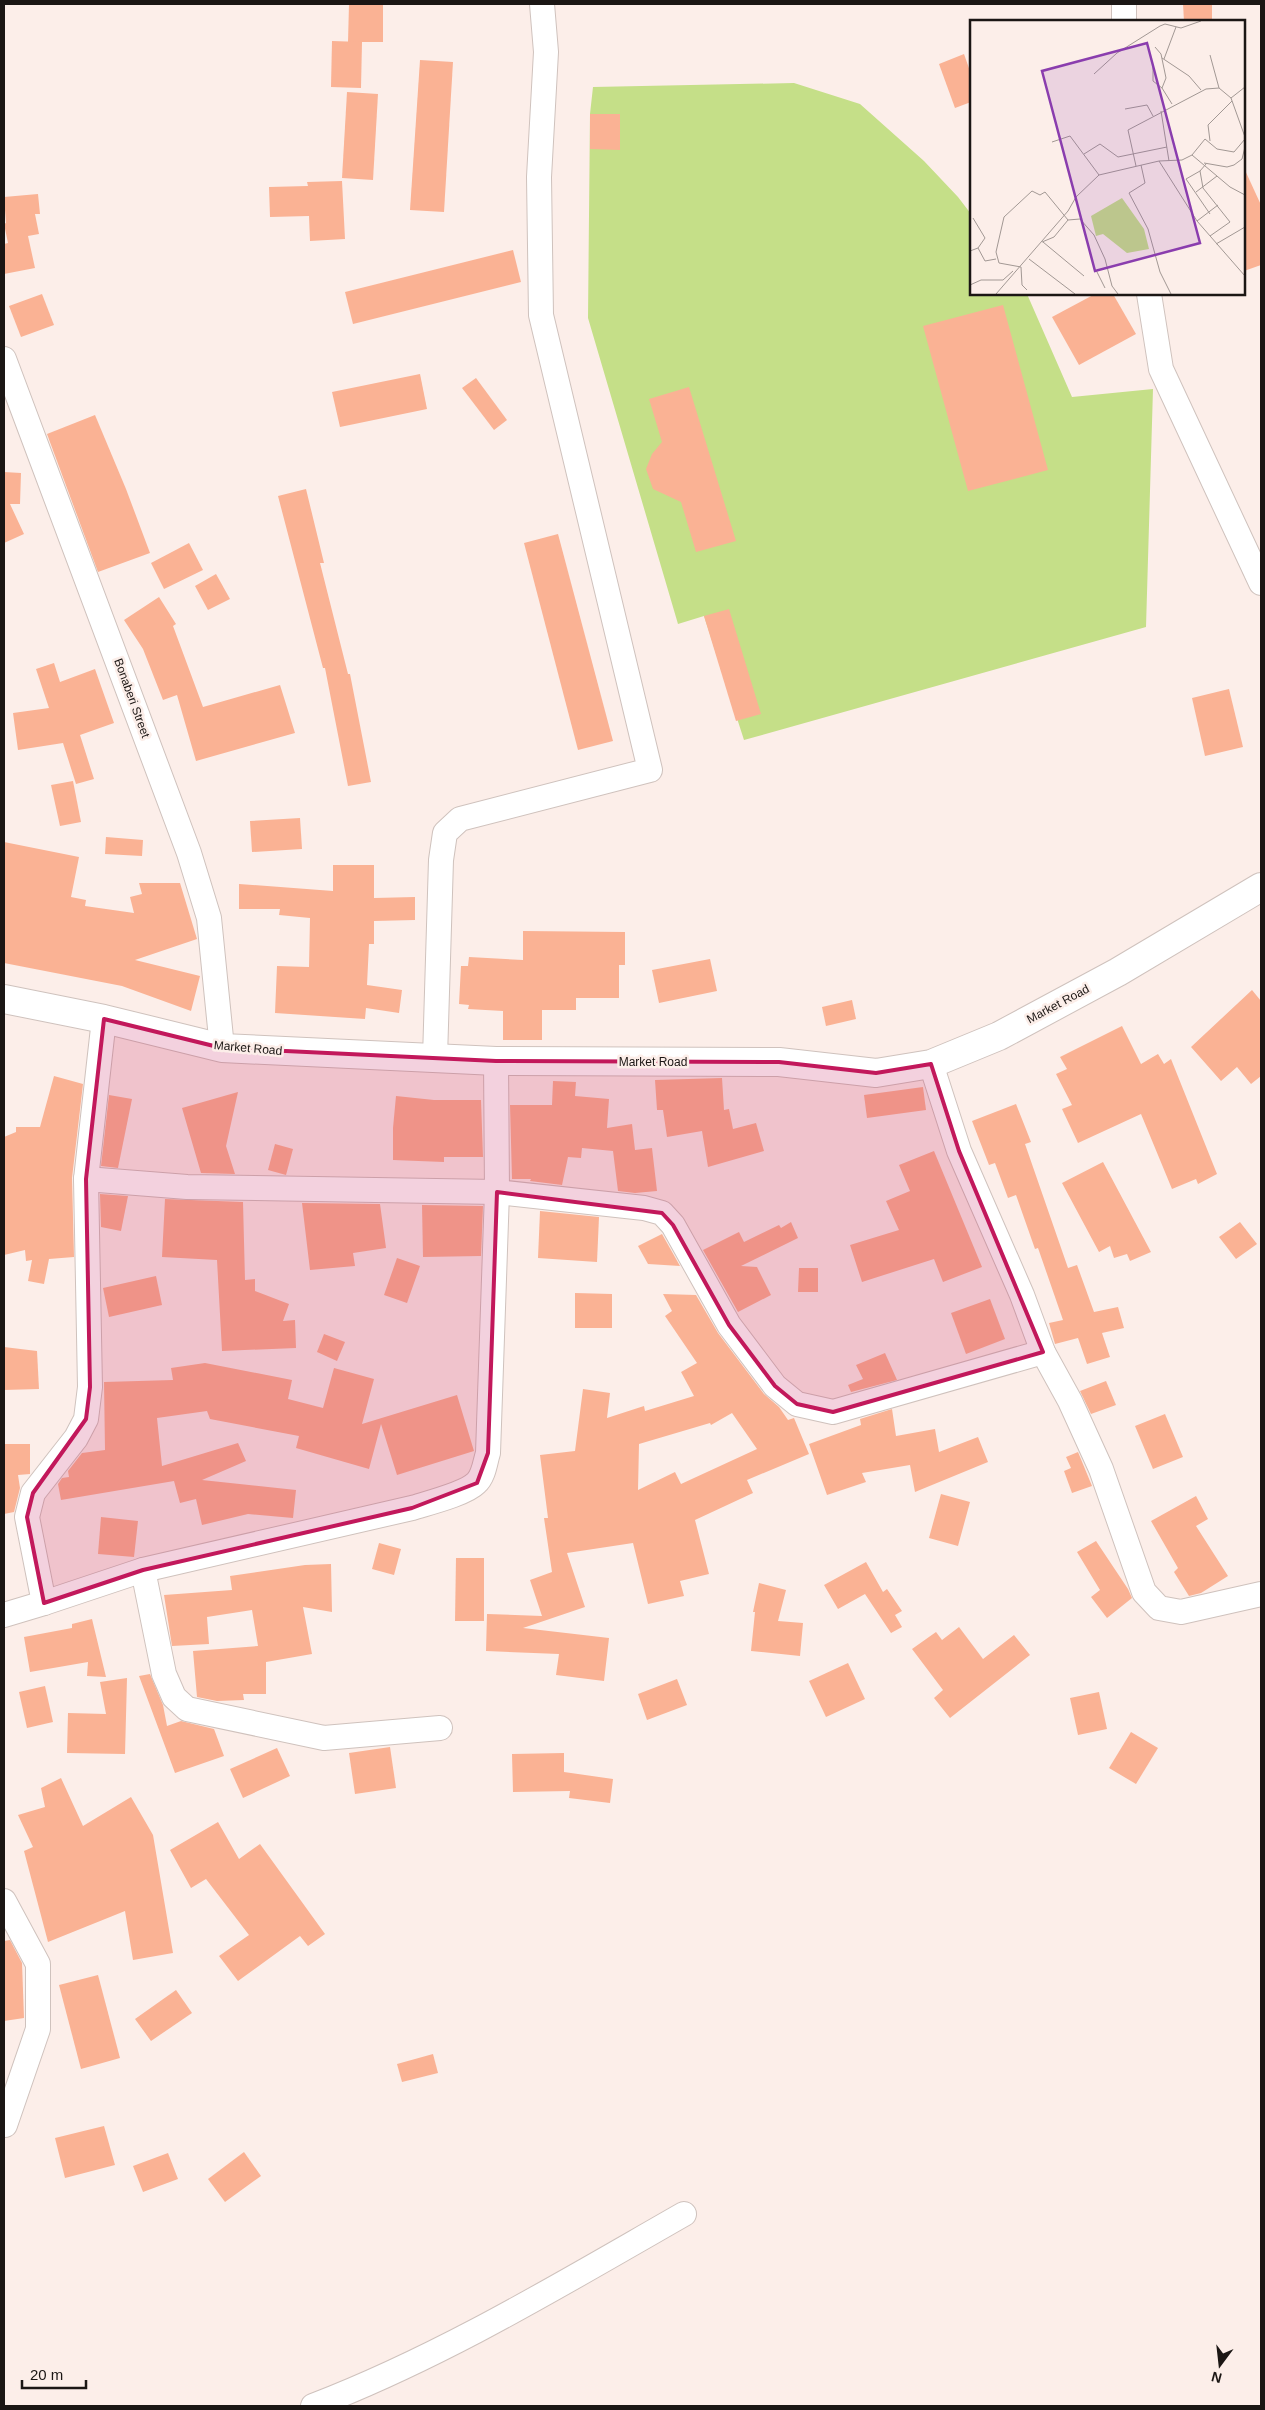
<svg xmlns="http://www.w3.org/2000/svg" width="1265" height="2410" font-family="Arial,sans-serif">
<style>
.green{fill:#c5df88}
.building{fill:#fab294;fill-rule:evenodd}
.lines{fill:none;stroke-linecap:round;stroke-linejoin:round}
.street-casing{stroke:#cfc2bd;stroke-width:26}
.secondary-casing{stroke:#cfc2bd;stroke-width:30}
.street{stroke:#fff;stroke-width:24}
.secondary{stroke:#fff;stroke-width:28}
.marked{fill:#c2185b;fill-opacity:0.2;stroke:#c2185b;stroke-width:4;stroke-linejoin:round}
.labels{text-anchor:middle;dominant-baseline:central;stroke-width:5;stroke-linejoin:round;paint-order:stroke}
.street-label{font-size:12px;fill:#1b1614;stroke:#fceee9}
.inset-road{fill:none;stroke:#a29894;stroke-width:1}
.view{fill:#8a3dae;fill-opacity:0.15;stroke:#8a3dae;stroke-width:2.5}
.inset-edge{fill:none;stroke:#1b1614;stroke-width:2.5}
</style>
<rect width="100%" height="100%" fill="#fceee9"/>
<polygon class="green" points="794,83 860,104 924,161 958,197 971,214 971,294 1027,294 1072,397 1153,389 1146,627 744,740 704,616 678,624 588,318 590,114 593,87"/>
<g class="building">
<polygon points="349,4 383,4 383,42 348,42"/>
<polygon points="1183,4 1212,4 1212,21 1184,21"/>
<polygon points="332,41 362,42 361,88 331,87"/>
<polygon points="964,54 971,74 971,102 955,108 939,64"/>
<polygon points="420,60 453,62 444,212 410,210"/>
<polygon points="347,92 378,94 373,180 342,178"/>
<polygon points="590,114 620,114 620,150 590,149"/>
<polygon points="1244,168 1261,205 1261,265 1244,271"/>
<polygon points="342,181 345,239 310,241 309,216 270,217 269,187 308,186 307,182"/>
<polygon points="38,194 40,214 35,214 39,234 28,236 35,268 4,274 4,244 8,243 4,224 6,223 4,197"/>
<polygon points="513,250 521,282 353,324 345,292"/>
<polygon points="42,294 54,325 21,337 9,306"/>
<polygon points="1095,294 1113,294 1136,334 1079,365 1052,317"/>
<polygon points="1003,305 1048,470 968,491 923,326"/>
<polygon points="420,374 427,409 340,427 332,392"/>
<polygon points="476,378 507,420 494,430 462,388"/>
<polygon points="689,387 736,541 696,552 681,502 653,489 646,469 652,454 662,442 649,399"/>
<polygon points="95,415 126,489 150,553 98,572 47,434"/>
<polygon points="4,472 21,473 20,504 10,504 24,534 4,543"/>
<polygon points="306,489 324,563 320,563 348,674 350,674 371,782 348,786 325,668 323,668 278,496"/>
<polygon points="558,534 613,741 578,750 524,543"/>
<polygon points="189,543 203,570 164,589 151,563"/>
<polygon points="216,574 230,599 208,610 195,586"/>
<polygon points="159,597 176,624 173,626 203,707 280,685 295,733 196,761 177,695 163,700 143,649 124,620"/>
<polygon points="729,609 761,714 736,721 704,616"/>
<polygon points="54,663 60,682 95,669 114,723 80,735 94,779 76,784 63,743 18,750 13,713 49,708 36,669"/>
<polygon points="1229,689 1243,747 1205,756 1192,698"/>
<polygon points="73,781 81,822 60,826 51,785"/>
<polygon points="300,818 302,849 252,852 250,821"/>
<polygon points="106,837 143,840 142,856 105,854"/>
<polygon points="4,842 79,857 71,897 86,900 85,906 134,913 130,897 142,894 139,883 180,883 197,939 135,960 200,976 191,1011 122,986 4,963"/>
<polygon points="333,865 374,865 374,898 415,897 415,920 374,921 374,944 369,944 367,985 402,990 399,1013 366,1008 365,1019 275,1013 277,966 309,967 310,918 279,915 280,909 239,909 239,884 333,891"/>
<polygon points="523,931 625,932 625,965 619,965 619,998 576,998 576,1010 542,1010 542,1040 503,1040 503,1011 468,1009 469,1005 459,1004 461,966 468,966 469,957 523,960"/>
<polygon points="710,959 717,991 659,1003 652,970"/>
<polygon points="1252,990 1261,1001 1261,1076 1251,1084 1237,1067 1221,1081 1191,1047"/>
<polygon points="852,1000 856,1019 826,1026 822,1007"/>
<polygon points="1122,1026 1141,1064 1158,1054 1164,1064 1171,1059 1217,1174 1198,1184 1196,1179 1172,1189 1141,1114 1078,1143 1062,1109 1072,1105 1056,1074 1067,1069 1060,1057"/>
<polygon points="54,1076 83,1084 72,1178 74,1257 49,1259 44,1284 28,1281 32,1260 26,1261 25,1250 4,1255 4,1137 16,1132 16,1127 40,1127"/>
<polygon points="722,1078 724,1110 729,1109 733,1129 756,1123 764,1151 708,1167 702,1131 667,1137 663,1110 657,1110 655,1080"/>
<polygon points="553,1081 576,1082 575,1096 609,1099 607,1128 632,1124 635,1150 652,1148 657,1191 635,1193 618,1191 613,1151 582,1148 581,1158 568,1157 562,1185 530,1181 531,1179 512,1179 510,1105 552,1105"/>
<polygon points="923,1087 926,1110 867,1118 864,1095"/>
<polygon points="238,1092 226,1146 235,1174 201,1173 182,1108"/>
<polygon points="109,1095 132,1099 118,1168 101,1166"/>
<polygon points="396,1096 434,1100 481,1100 483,1157 444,1157 444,1162 393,1160 393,1128"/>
<polygon points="1016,1104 1031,1142 1025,1144 1068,1268 1077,1265 1094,1312 1118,1307 1124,1328 1102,1333 1110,1357 1087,1364 1078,1338 1055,1344 1049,1323 1063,1320 1038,1248 1035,1249 1016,1195 1008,1198 995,1163 989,1165 972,1121"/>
<polygon points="275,1144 293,1149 286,1175 268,1170"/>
<polygon points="934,1151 982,1267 943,1282 934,1259 862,1282 850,1245 899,1230 886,1201 910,1191 899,1165"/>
<polygon points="1103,1162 1151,1252 1130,1261 1127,1254 1114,1258 1110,1246 1099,1252 1062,1183"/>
<polygon points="100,1194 128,1196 121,1231 101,1227"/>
<polygon points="165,1199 243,1202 245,1280 255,1279 255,1291 289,1304 283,1321 295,1320 296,1348 222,1351 217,1260 162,1257"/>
<polygon points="302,1203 380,1204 386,1248 353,1253 355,1266 310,1270"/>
<polygon points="422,1205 483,1206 481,1256 423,1257"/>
<polygon points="540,1211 599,1217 597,1262 538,1258"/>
<polygon points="791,1222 798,1238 741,1266 757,1267 771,1295 738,1312 703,1250 739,1232 744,1242 779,1225 781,1228"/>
<polygon points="1240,1222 1257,1244 1236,1259 1219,1237"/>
<polygon points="662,1234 680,1266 648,1264 638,1246"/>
<polygon points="397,1258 420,1266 407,1303 384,1295"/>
<polygon points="799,1268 818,1268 818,1292 798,1292"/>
<polygon points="156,1276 162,1305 109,1317 103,1288"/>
<polygon points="575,1293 612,1294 612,1328 575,1328"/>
<path d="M663 1294 696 1295 718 1333 764 1394 779 1407 788 1420 794 1418 809 1454 747 1480 753 1493 695 1520 709 1574 680 1581 684 1596 648 1604 633 1543 567 1553 585 1607 523 1628 609 1638 604 1681 556 1675 559 1654 486 1651 487 1614 542 1616 530 1580 552 1572 544 1518H548L540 1455 575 1451 583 1389 610 1393 607 1418 644 1406 645 1411 694 1396 681 1372 697 1363 665 1316 672 1311ZM732 1413 757 1449 681 1484 675 1472 638 1490 639 1444 710 1423 711 1425Z"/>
<polygon points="990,1299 1005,1339 966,1354 951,1313"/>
<polygon points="324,1334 345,1342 337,1361 317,1352"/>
<polygon points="4,1347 37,1351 39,1389 4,1390"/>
<polygon points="885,1353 897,1380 851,1392 848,1385 863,1379 856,1365"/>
<polygon points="205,1363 292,1380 288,1399 323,1408 334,1368 374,1379 362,1424 457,1395 474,1451 397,1475 381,1424 369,1469 296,1448 299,1436 210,1419 207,1411 157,1418 162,1466 238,1443 246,1461 202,1480 296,1490 293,1518 248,1514 202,1525 196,1499 180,1503 174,1481 61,1500 58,1484 62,1478 69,1477 68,1471 82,1453 105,1450 104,1382 173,1380 171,1368"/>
<polygon points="1106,1381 1116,1405 1091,1414 1080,1391"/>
<polygon points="892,1409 896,1436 935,1429 939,1452 978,1437 988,1462 915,1492 910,1465 862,1473 866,1482 827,1495 809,1444 861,1425 860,1419"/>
<polygon points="1165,1414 1183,1457 1153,1469 1135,1426"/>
<polygon points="4,1444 30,1444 30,1474 18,1475 20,1488 14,1512 4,1514"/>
<polygon points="1078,1452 1092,1486 1072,1493 1064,1471 1071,1468 1066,1457"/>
<polygon points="941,1494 970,1502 958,1546 929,1538"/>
<polygon points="1196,1496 1208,1519 1196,1526 1228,1576 1201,1593 1189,1596 1174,1572 1178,1568 1151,1521"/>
<polygon points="101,1517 138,1521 134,1557 98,1554"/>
<polygon points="1096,1541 1128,1589 1132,1598 1107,1618 1091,1597 1100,1590 1077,1552"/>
<polygon points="379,1543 401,1549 394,1575 372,1569"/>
<polygon points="456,1558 484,1558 484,1621 455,1621"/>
<polygon points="866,1562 883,1592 887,1589 902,1611 895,1615 902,1627 891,1633 865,1594 838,1609 824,1585"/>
<polygon points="331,1564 332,1612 303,1607 312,1654 266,1662 266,1694 243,1694 244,1700 217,1701 197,1697 193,1651 258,1646 252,1610 207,1617 209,1644 172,1646 164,1595 232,1590 230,1576 305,1565"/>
<polygon points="759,1583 786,1590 778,1621 803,1623 800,1656 751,1651 755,1612 753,1612"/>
<polygon points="92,1619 106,1677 87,1676 88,1662 30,1672 24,1637 72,1628 72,1624"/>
<polygon points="959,1627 983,1659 1014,1635 1030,1655 950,1718 934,1698 943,1690 912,1649 936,1632 942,1640"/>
<polygon points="848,1663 865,1699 826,1717 809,1681"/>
<polygon points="150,1674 163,1705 167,1726 181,1721 214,1729 224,1756 175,1773 139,1676"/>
<polygon points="127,1678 125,1754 67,1753 68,1713 106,1714 100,1682"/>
<polygon points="677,1679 687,1705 647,1720 638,1694"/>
<polygon points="45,1686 53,1722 27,1728 19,1692"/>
<polygon points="1099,1692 1107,1729 1078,1735 1070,1698"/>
<polygon points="1131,1732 1158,1748 1136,1784 1109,1768"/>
<polygon points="390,1747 396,1788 355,1794 349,1753"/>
<polygon points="277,1748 290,1776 243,1798 230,1769"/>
<polygon points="564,1753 564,1772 613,1779 610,1803 569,1798 570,1791 513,1792 512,1754"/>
<polygon points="61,1778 83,1826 131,1797 153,1835 173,1953 133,1960 125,1911 48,1942 24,1851 33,1847 18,1815 45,1807 41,1788"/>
<polygon points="218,1822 239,1859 260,1844 325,1934 308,1946 300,1936 238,1981 219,1956 249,1935 206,1879 191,1888 170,1850"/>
<polygon points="10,1940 22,1963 24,2018 4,2021 4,1941"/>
<polygon points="98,1975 120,2058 81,2069 59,1985"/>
<polygon points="176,1990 192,2013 151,2041 135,2019"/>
<polygon points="433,2054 438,2073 402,2082 397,2064"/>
<polygon points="104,2126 115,2165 65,2178 55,2138"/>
<polygon points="244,2152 261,2176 225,2202 208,2179"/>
<polygon points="168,2153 178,2179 143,2192 133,2166"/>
</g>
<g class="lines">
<defs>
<g id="street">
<polyline points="1124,21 1124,4"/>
<polyline points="1149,294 1161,369 1261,583"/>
<polyline points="4,359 189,853 209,918 222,1048"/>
<polyline points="435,1058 441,860 445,833 460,819 650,770 541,315 539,177 546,52 542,4"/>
<polyline points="931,1064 959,1151 1022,1295 1043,1352 1070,1401 1101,1469 1144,1592 1159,1608 1181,1612 1261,1594"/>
<polyline points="86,1179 187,1187 497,1192 644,1208 662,1213 673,1225 729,1325 775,1386 797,1404 833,1412 1043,1352"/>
<polyline points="143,1570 164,1674 174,1697 187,1709 324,1738 440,1728"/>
<polyline points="44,1603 27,1517 33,1493 76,1438 86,1419 90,1387 86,1179 104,1019"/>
<path d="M4 1615 44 1603 143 1570 412 1508C428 1503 465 1494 476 1483 484 1476 485 1462 488 1453L497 1192 496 1061"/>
<polyline points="4,1901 38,1964 38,2029 5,2125"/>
<path d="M313 2406C443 2356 563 2283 684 2214"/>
</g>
<polyline id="secondary" points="4,999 104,1019 222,1048 496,1061 779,1062 876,1073 931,1064 999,1036 1118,972 1261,887"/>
</defs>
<use href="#street" class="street-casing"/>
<use href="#secondary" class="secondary-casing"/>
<use href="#street" class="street"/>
<use href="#secondary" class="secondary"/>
</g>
<path class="marked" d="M104 1019 222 1048 496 1061 779 1062 876 1073 931 1064 959 1151 1043 1352 833 1412 797 1404 775 1386 729 1325 673 1225 662 1213 497 1192 488 1453 477 1483 412 1508 143 1570 44 1603 27 1517 33 1493 86 1419 90 1387 86 1179Z"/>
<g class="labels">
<g class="street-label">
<text transform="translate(132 698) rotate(70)">Bonaberi Street</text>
<text transform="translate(1058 1004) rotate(-28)">Market Road</text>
<text transform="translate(248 1048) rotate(5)">Market Road</text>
<text x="653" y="1062">Market Road</text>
</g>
</g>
<g transform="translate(970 20)">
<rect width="275" height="275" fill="#fceee9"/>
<path d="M152 178 174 209 179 229 157 233 133 214 126 216 121 196Z" fill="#c5df88"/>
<path class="inset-road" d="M185 27 191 34 196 58 192 68 202 84M240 35 249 68M192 38 219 56 231 70M194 39 206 7M183 47V61L192 68M124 54 147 33 190 6 195 4 211 8 231 1M261 78 275 67M155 89 177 85 183 96M191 91 199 141M240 121 238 105 262 81M82 122 100 116 129 155M114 134 130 124 148 137 197 127M222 135 260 167 275 175M189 141 227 201 275 256M234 143 257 147 264 145 272 139 275 127M236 144 230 151 233 168 260 202 240 216M171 145 175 163 159 173 178 209 190 252 201 274M166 146 158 110 236 69 249 68 261 78 275 117M230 151 216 159 240 194M226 172 247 156M227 201 248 185M72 222 84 217 98 200M73 222 114 256M246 224 275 207M8 228 15 241 26 239M0 231 8 228 15 218 3 198M59 239 105 274M126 250 135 268M0 265 11 260H33L43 251M57 270 52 265 51 247 29 243 26 232 34 197 62 171 70 175 75 172 98 200 110 199 124 215 135 239 142 266 148 274M26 274 98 191 106 177 129 155 189 141 212 140 222 135 235 119 247 129 264 132 275 119"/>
<path class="view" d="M177 23 230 223 125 251 72 51Z"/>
<rect width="275" height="275" class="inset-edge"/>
</g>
<rect width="1265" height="2410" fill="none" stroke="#1b1614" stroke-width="10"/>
<g transform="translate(1220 2365) rotate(195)" stroke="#fceee9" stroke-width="4" paint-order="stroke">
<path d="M0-4L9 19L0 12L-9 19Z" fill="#1b1614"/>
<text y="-8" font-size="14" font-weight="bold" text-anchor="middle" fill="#1b1614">N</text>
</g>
<path d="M22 2380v8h64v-8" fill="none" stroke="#1b1614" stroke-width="2.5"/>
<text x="30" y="2380" font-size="15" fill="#1b1614" stroke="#fceee9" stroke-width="4" paint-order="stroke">20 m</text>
</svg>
